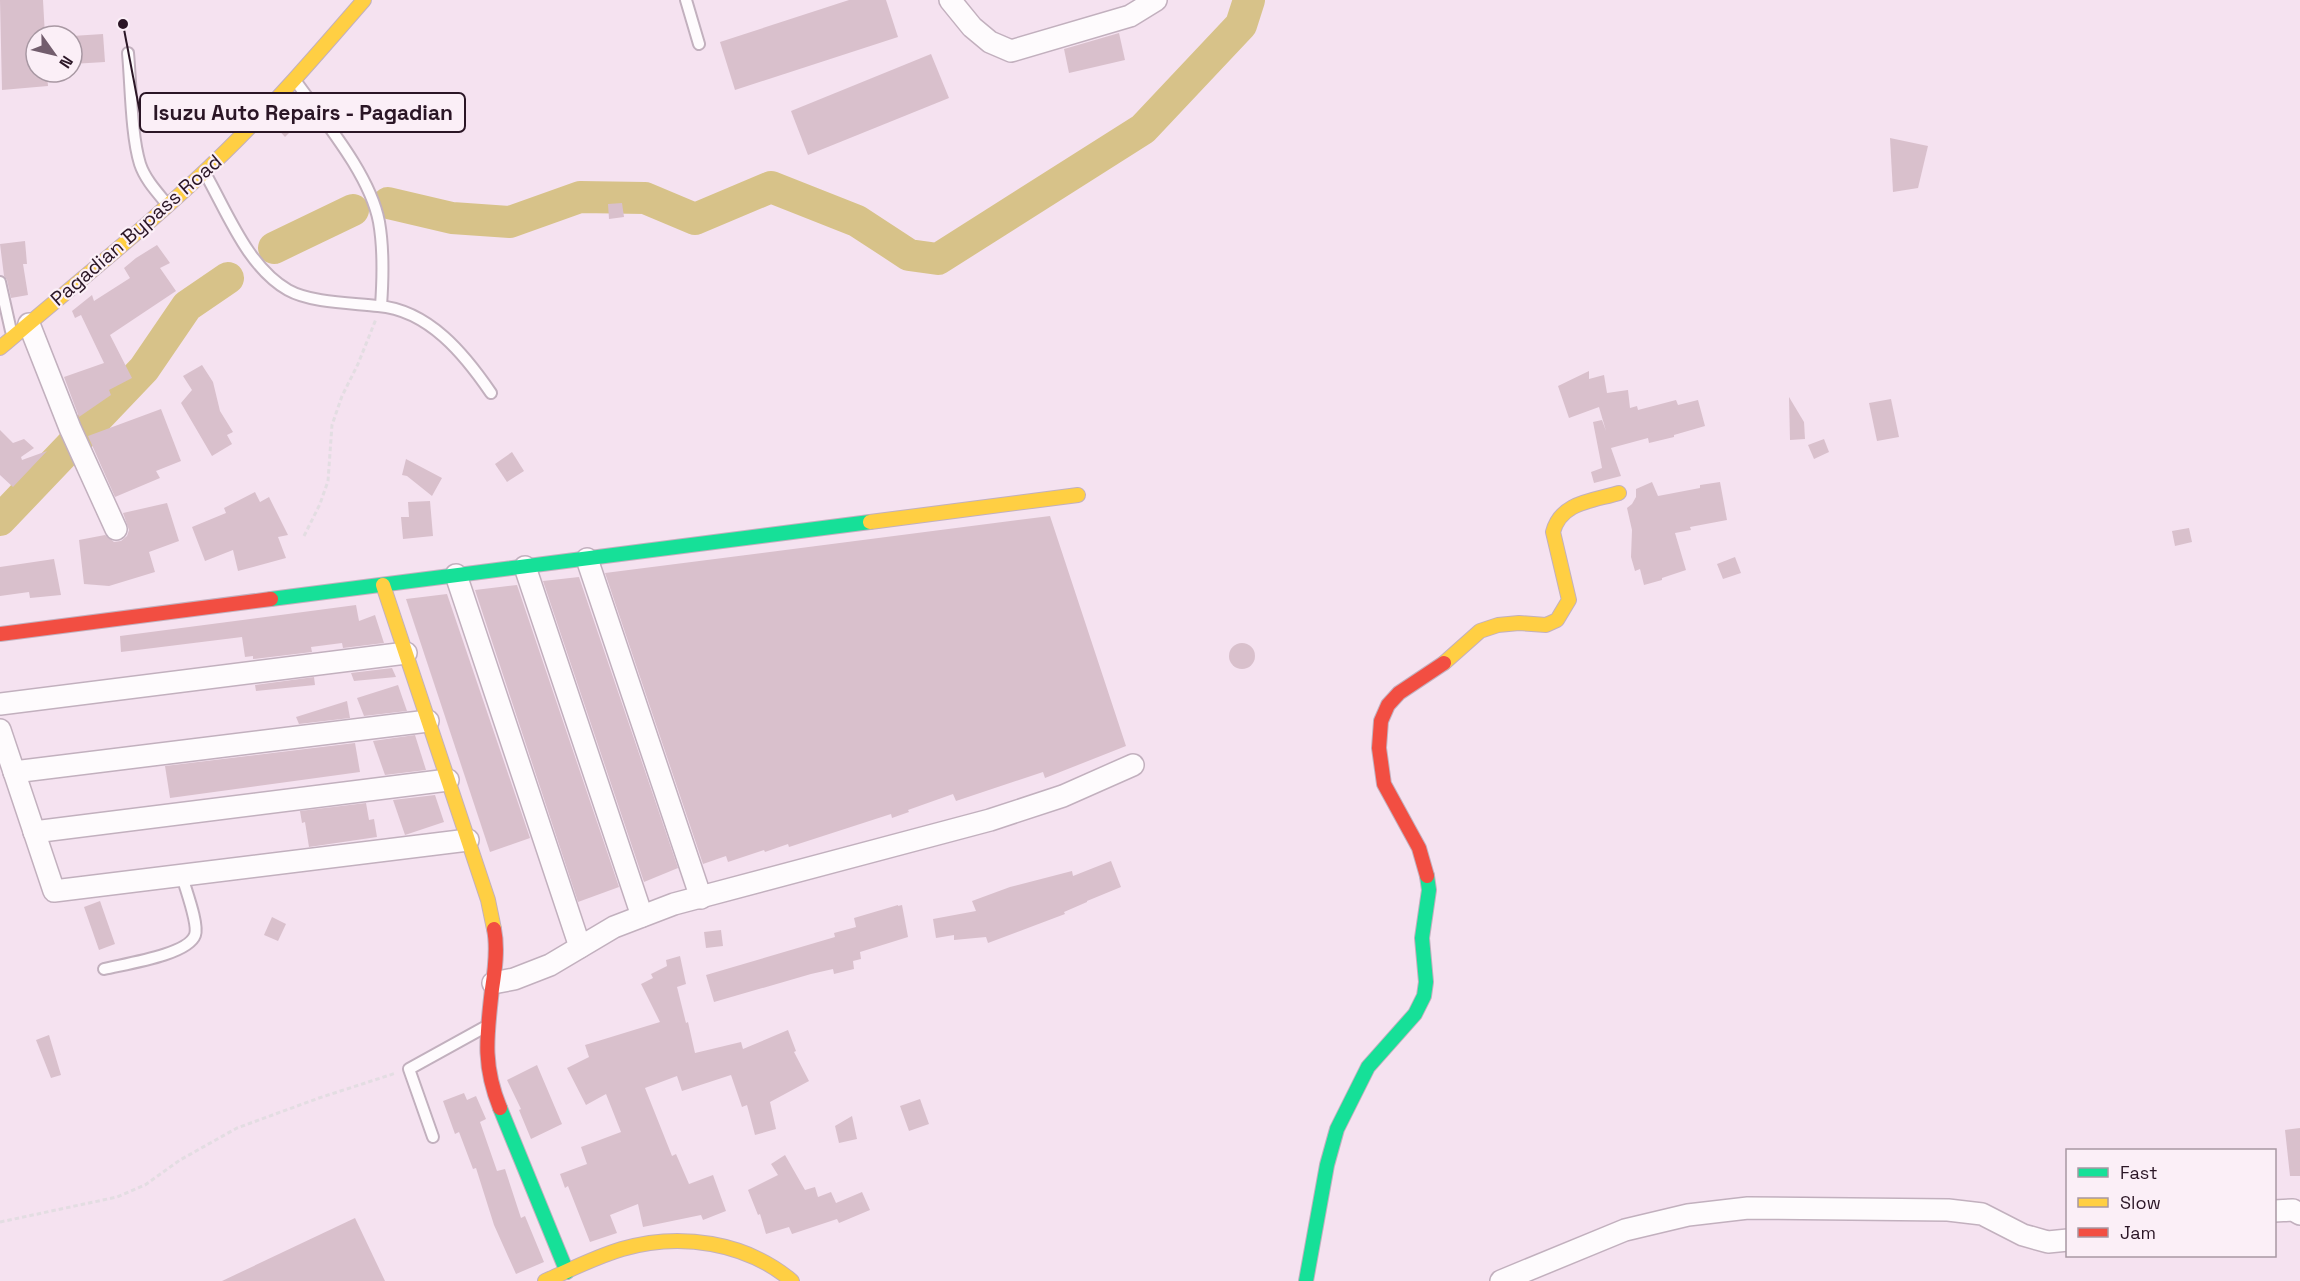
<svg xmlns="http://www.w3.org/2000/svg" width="2300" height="1281" font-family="'Space Grotesk',sans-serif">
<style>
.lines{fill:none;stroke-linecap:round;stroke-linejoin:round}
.river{stroke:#d7c289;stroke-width:32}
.building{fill:#d9c0cc}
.lane-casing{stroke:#c2b0be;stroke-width:14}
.street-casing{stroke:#c2b0be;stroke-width:24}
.fast-casing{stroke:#c2b0be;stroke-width:16}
.slow-casing{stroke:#c2b0be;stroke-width:16}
.jam-casing{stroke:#c2b0be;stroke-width:16}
.path{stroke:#e3dde2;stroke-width:3;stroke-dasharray:4.5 3;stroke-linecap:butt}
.lane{stroke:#fefbfd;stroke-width:10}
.street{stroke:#fefbfd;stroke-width:21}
.fast{stroke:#16e098;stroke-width:14}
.slow{stroke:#ffcf43;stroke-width:14}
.jam{stroke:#f24e42;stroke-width:14}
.labels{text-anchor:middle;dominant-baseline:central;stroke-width:4.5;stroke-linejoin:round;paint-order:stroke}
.street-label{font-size:20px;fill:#2b1626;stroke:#fbeff7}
.leader{fill:none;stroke:#2b1626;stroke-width:2}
.callout-dot{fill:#2b1626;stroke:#fbeff7;stroke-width:2}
.callout{fill:#fbeff7;stroke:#2b1626;stroke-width:2}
.callout-label{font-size:21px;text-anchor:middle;font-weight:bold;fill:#2b1626}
</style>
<rect width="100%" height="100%" fill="#f5e2f0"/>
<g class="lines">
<g class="river">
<polyline points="388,203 452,218 510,222 580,197 645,198 695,219 771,187 857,221 909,255 938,259 1143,129 1241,25 1249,0"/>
<polyline points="274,248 353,210"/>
<polyline points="0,520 144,369 187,306 228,278"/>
</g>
</g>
<g class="building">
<polygon points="0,0 43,0 45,36 36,36 36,72 47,72 48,86 2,90"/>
<polygon points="849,0 886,0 898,37 735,90 720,42"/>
<polygon points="1119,33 1125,60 1069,73 1064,49"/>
<polygon points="103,34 105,62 72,64 72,36"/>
<polygon points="931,54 949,98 808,155 791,111"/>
<polygon points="285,117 295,127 285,137 276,127"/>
<polygon points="1890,138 1928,146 1918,188 1893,192"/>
<polygon points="622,203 624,217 609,219 608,204"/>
<polygon points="25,241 27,264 23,264 28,295 11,298 7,280 4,276 0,244"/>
<polygon points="157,245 170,263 160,268 176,291 110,335 132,378 109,390 111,395 79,417 64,377 104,363 81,315 75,318 72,311 92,295 94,301 130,278 124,268 136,258"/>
<polygon points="202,365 213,382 220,411 233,432 227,435 232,444 212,456 181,403 192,390 183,376"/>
<polygon points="1589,371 1589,379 1604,375 1607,393 1628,390 1630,408 1637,406 1638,410 1676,400 1678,405 1698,400 1705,426 1674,435 1674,437 1649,443 1648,438 1611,448 1621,476 1594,483 1591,472 1602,468 1593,422 1602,420 1606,431 1599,407 1569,418 1558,386"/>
<polygon points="1789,397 1804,422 1805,439 1790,440"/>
<polygon points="1891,399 1899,437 1877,441 1869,403"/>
<polygon points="161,409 181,461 156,471 160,478 115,497 88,436"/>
<polygon points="0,430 13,443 24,439 34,448 21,457 22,460 47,451 13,487 0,475"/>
<polygon points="1824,439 1829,452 1814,459 1808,445"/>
<polygon points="512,452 524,471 507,482 495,464"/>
<polygon points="406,459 442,478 432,496 407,476 402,475"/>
<polygon points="1652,482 1658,496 1700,488 1700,485 1720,482 1727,520 1690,527 1691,530 1675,533 1686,570 1662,578 1662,580 1644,585 1640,569 1635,571 1631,557 1632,530 1627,508 1632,504 1636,497 1636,489"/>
<polygon points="255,492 260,502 269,497 288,535 278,537 286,558 238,571 233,550 205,561 192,527 226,513 224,508"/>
<polygon points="430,501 433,536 403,539 401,517 409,517 408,502"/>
<polygon points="167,503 179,541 149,552 155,572 109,586 84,584 79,540 105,535 114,542 121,541 127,536 129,530 123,513"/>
<polygon points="1050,516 1126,746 1045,778 1043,772 956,801 953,794 908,810 909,812 892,818 891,814 789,847 788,844 765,852 764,850 728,862 726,856 703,864 605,573"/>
<polygon points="2189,528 2192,542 2175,546 2172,531"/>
<polygon points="1735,557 1741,573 1723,579 1717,564"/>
<polygon points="54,559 61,595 30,598 29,592 0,596 0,567"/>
<polygon points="579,577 678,868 644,882 543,581"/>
<polygon points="517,585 619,887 578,902 475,590"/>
<polygon points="447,594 530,838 490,852 406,599"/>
<polygon points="356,605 359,621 375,615 384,643 343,648 342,643 311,647 312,652 253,659 253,656 245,657 242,637 121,652 120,636"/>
<circle cx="1242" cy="656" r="13"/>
<polygon points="392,668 396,677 354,681 351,673"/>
<polygon points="314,677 315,685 256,691 255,685"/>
<polygon points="398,685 407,711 364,716 357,698"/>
<polygon points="347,701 350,718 299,724 296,717"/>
<polygon points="415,735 426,770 385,775 373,741"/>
<polygon points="355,743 360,772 170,798 165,766"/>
<polygon points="435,795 444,822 405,835 393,800"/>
<polygon points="366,803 369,820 374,819 377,837 309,847 305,822 302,823 300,811"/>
<polygon points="1111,861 1121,887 1087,901 1087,902 1064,912 1065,914 988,943 986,937 954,940 954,935 936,938 933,919 976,911 972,901 1010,887 1072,871 1073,876"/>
<polygon points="100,901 115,944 99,950 84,907"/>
<polygon points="898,905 898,906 902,905 908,937 860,952 861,959 853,961 854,969 834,974 833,969 811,974 714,1002 706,975 835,937 834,933 856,927 854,918"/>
<polygon points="272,917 286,924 278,941 264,935"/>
<polygon points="721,930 723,946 706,948 704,932"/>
<polygon points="680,956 686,984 677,987 686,1023 688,1022 695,1053 741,1042 743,1049 788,1030 796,1051 794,1052 809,1081 770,1102 776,1129 755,1135 747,1105 742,1107 731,1075 682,1091 677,1076 645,1088 672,1156 676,1154 689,1184 713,1175 726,1211 703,1220 701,1215 643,1227 638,1204 610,1215 617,1233 590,1242 568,1186 565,1188 560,1174 587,1164 581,1147 621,1132 606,1094 586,1105 567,1068 589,1057 585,1045 660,1022 641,984 653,978 651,974 667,966 666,960"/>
<polygon points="49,1035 61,1075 51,1078 36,1040"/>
<polygon points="537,1065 562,1124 531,1139 519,1110 521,1109 507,1080"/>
<polygon points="464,1093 467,1100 476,1096 486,1119 480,1122 497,1171 505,1169 521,1218 525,1216 544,1262 516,1274 494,1225 476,1168 473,1169 459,1132 455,1134 443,1101"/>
<polygon points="920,1099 929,1124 909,1131 900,1106"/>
<polygon points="852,1116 857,1139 839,1143 835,1126"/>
<polygon points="2300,1128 2300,1176 2290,1176 2285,1130"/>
<polygon points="785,1155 805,1190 815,1187 818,1197 831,1192 836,1203 862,1192 870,1210 839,1223 837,1219 792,1234 789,1227 766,1234 760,1214 758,1215 748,1190 778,1175 771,1164"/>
<polygon points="355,1218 385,1281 222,1281"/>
</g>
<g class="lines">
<defs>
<g id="lane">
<polyline points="686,0 699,44"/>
<path d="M128 53C131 85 131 135 140 164 145 179 156 191 166 203"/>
<path d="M297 83C325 122 370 175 379 222 384 250 383 278 381 306"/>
<path d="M206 175C228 214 248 267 288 290 311 303 353 303 378 306 429 310 465 355 491 393"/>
<polyline points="0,282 11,331"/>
<path d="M104 969C124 964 188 955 195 935 199 924 185 888 182 876"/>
<polyline points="433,1137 409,1069 485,1027"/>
</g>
<g id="street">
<polyline points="950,0 972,27 990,42 1011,51 1130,16 1156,0"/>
<polyline points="29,324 70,428 116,529"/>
<polyline points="587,559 701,898"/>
<polyline points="525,567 642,916"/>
<polyline points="456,575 580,947"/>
<polyline points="0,704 406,653"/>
<polyline points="0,730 54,891 468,840"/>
<polyline points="14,772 428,721"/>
<polyline points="34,832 448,780"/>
<polyline points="493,983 514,979 550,965 614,927 674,904 990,820 1063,796 1133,765"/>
<polyline points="2274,1211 2293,1210 2300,1214"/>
<polyline points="1501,1281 1625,1230 1688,1215 1748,1208 1948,1210 1982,1214 2023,1235 2048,1242 2068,1240"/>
</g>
<g id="fast">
<polyline points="271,599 870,522"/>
<polyline points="500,1108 567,1272"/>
<polyline points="1306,1281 1327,1165 1337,1129 1368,1067 1415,1014 1424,996 1426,982 1422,938 1429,890 1427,876"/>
</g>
<g id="slow">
<path d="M0 348C76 283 155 221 226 151 275 103 319 52 364 0"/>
<polyline points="870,522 1078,495"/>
<polyline points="383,585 488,900 494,929"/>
<path d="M1444 663 1480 631 1498 625 1519 623 1546 625 1557 620 1569 600 1553 532C1561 502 1592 501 1619 493"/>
<path d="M545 1281C570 1270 595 1257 622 1249 680 1232 746 1242 792 1281"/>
</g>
<g id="jam">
<polyline points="0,634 271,599"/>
<polyline points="1427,876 1419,848 1384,784 1379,748 1381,721 1388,705 1399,693 1444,663"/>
<path d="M494 929C498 948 495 970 492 989 487 1035 482 1064 500 1108"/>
</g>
</defs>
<use href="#lane" class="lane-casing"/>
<use href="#street" class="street-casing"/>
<use href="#fast" class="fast-casing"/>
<use href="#slow" class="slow-casing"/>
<use href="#jam" class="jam-casing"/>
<g class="path">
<polyline points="304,536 320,504 328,481 332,425 342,396 358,364 376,319"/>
<polyline points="0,1222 117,1197 145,1185 180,1160 237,1128 319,1098 396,1073"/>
</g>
<use href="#lane" class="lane"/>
<use href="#street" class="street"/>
<use href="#fast" class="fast"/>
<use href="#slow" class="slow"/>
<use href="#jam" class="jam"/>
</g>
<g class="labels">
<g class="street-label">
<text transform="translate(136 230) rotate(-41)">Pagadian Bypass Road</text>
</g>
</g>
<path class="leader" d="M123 24L140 113"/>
<circle class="callout-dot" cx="123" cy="24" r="6"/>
<rect class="callout" x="140" y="93" width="325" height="39" rx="6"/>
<g class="callout-label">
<text x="303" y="120">Isuzu Auto Repairs - Pagadian</text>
</g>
<rect x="2066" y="1149" width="210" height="108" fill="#fbeff7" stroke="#a898a3" stroke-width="1.5"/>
<rect x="2078" y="1168" width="30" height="9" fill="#16e098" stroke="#a898a3" stroke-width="1.5"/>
<text x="2120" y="1179" font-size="18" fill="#2b1626">Fast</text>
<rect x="2078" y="1198" width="30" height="9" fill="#ffcf43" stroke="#a898a3" stroke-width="1.5"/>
<text x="2120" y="1209" font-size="18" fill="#2b1626">Slow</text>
<rect x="2078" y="1228" width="30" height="9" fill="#f24e42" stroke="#a898a3" stroke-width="1.5"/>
<text x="2120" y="1239" font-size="18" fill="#2b1626">Jam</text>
<g transform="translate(54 54) rotate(124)"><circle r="28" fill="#fbeff7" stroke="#a898a3" stroke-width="1.5"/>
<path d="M0-4.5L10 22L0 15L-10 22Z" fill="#725d6d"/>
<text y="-9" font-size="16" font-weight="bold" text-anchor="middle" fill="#2b1626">N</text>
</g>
</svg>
